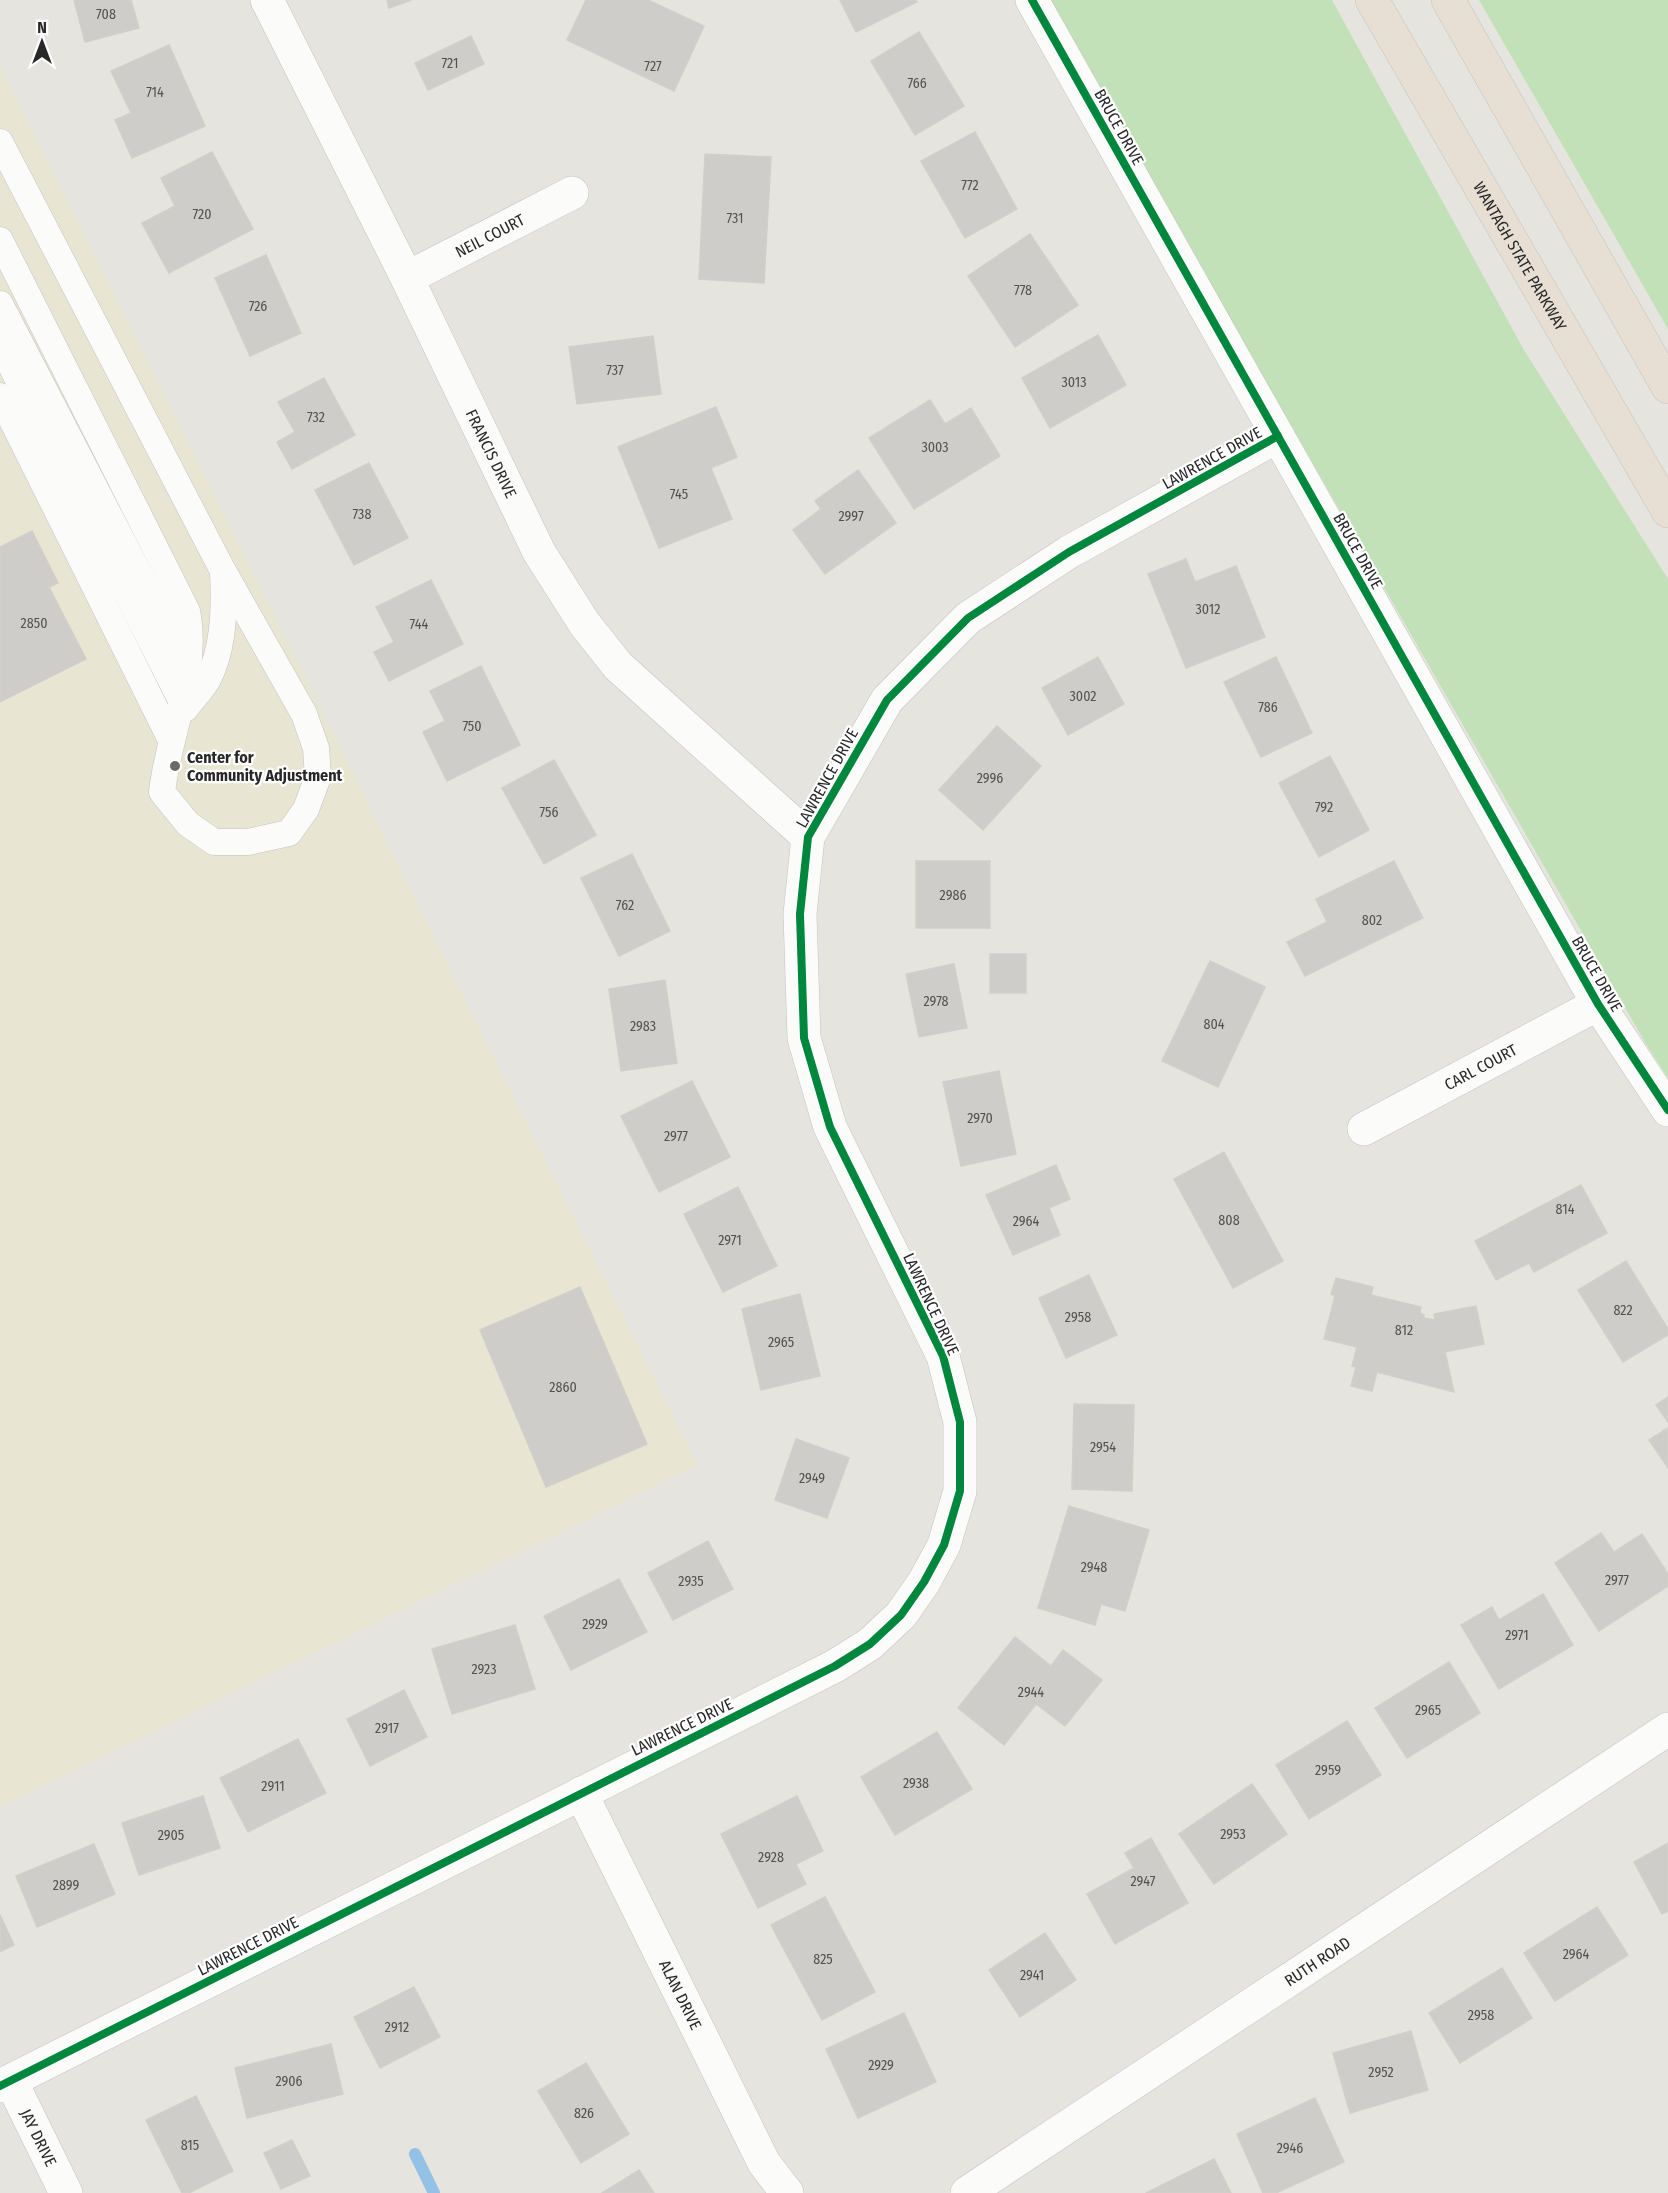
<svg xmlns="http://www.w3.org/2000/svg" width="1668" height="2193" font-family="'Fira Sans Condensed',sans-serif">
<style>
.education{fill:#e9e5d3}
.green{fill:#c2e1b8}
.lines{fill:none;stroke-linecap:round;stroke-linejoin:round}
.stream{stroke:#93c2e6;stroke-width:12}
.building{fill:#cfcdc9;stroke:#d1cfca;stroke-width:1.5}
.lane-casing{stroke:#c4c3c3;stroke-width:27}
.street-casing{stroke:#c4c3c3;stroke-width:34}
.highway-casing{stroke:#c3c2c0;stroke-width:34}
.lane{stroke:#fbfbfa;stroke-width:26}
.street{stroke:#fbfbfa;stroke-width:33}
.highway{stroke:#e7dfd3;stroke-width:33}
.cycleway-casing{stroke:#fff;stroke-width:11}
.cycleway{stroke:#00873e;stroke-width:8}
.poi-dot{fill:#6a6a68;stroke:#fff;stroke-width:2}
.labels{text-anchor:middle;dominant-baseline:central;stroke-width:4.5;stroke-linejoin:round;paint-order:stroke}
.number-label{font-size:14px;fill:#525251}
.street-label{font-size:16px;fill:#282828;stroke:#fff}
.poi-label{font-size:16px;font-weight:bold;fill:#282828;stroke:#fff;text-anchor:start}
</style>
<rect width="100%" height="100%" fill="#e6e4de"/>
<polygon class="education" points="0,67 698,1465 0,1807"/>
<g class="green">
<polygon points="1047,0 1332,0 1524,350 1668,579 1668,1078 1646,1044"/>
<polygon points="1479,0 1668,0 1668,329"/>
</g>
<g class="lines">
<polyline class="stream" points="415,2154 434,2193"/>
</g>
<g class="building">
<polygon points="74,0 131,0 139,28 85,42"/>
<polygon points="387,0 411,0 389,8"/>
<polygon points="586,0 648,0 704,26 674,91 567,40"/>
<polygon points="840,0 916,0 917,2 856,32"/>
<polygon points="919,32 964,106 915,135 871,61"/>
<polygon points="471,36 484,64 428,90 415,63"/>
<polygon points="169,45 205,126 132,158 115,120 131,113 111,71"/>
<polygon points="975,132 1017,209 965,238 921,161"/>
<polygon points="212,152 253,229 169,273 142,223 175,206 161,178"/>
<polygon points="705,154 771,157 764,283 699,279"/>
<polygon points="1030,234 1078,305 1015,347 968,276"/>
<polygon points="266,255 301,333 250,356 215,278"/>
<polygon points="1098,335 1126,385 1050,428 1022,378"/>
<polygon points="653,336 661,394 577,404 569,347"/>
<polygon points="324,378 355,435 292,469 277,442 295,432 278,402"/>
<polygon points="930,400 945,424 971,408 1000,456 914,509 869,438"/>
<polygon points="716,407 737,457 711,468 732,519 659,548 618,447"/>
<polygon points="369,463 408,538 354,565 315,490"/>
<polygon points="858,470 896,523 825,574 793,530 821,509 815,501"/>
<polygon points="32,531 58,583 49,587 86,659 0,702 0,547"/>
<polygon points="1186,559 1195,582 1236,566 1265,637 1186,668 1148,574"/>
<polygon points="431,580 463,644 389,681 374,652 394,642 376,607"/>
<polygon points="1098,657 1124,704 1068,735 1042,688"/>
<polygon points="1276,657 1312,733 1261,757 1224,682"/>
<polygon points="481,666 520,745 447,781 423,732 445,721 430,691"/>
<polygon points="997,726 1041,766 983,830 939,790"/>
<polygon points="1330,756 1369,830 1319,857 1279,783"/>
<polygon points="554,760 596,835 544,864 502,788"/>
<polygon points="632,854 670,931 619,956 581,878"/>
<rect x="916" y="861" width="74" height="67"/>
<polygon points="1394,861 1423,918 1305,976 1287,942 1327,922 1316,899"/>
<rect x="990" y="954" width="36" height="39"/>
<polygon points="1210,961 1265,987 1218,1087 1162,1061"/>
<polygon points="954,964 967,1028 919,1037 906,974"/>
<polygon points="665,980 677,1063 621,1071 609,989"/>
<polygon points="999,1071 1016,1154 961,1166 943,1082"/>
<polygon points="692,1081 730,1157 659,1192 621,1116"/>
<polygon points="1224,1152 1283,1261 1233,1288 1174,1179"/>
<polygon points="1056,1165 1070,1199 1049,1208 1060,1235 1013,1255 986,1195"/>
<polygon points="1581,1185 1607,1233 1534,1272 1529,1263 1496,1280 1475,1241"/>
<polygon points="738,1187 777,1266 723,1292 684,1214"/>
<polygon points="1626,1261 1668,1329 1668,1335 1623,1362 1578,1290"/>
<polygon points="1089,1275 1117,1335 1066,1358 1039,1298"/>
<polygon points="1336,1278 1373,1287 1371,1295 1421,1307 1420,1313 1424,1315 1424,1318 1435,1320 1434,1314 1476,1306 1484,1344 1445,1352 1454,1392 1377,1372 1372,1391 1351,1386 1356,1367 1352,1366 1357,1347 1324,1339 1335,1296 1331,1294"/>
<polygon points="580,1287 647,1444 546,1487 480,1330"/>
<polygon points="800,1294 820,1376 761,1390 742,1309"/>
<polygon points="1668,1397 1668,1422 1656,1405"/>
<polygon points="1074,1404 1134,1405 1132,1491 1072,1489"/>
<polygon points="1668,1428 1668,1468 1649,1440"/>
<polygon points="796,1439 849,1458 827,1518 775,1500"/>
<polygon points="1069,1506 1149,1530 1125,1611 1101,1604 1095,1625 1038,1608"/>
<polygon points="1601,1533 1614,1552 1642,1534 1668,1574 1668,1586 1599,1631 1555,1563"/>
<polygon points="708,1541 733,1589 673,1620 648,1573"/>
<polygon points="619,1579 647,1632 571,1670 544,1616"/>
<polygon points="1543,1594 1573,1645 1499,1689 1461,1625 1492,1607 1499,1620"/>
<polygon points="515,1625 535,1689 452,1714 432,1649"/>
<polygon points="1015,1637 1051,1666 1063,1650 1102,1680 1065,1726 1036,1704 1004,1745 958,1708"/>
<polygon points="1449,1662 1480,1713 1407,1758 1375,1708"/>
<polygon points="404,1690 427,1737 370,1766 347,1719"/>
<polygon points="1347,1721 1381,1775 1309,1819 1276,1765"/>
<polygon points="937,1732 972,1789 895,1835 861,1777"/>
<polygon points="298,1739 326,1793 248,1832 220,1778"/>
<polygon points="1252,1784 1287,1834 1214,1884 1179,1834"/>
<polygon points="203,1796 220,1848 139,1875 122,1823"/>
<polygon points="797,1796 823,1851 796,1864 806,1884 758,1908 721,1834"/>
<polygon points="1151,1838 1188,1903 1115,1944 1087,1894 1134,1868 1125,1853"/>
<polygon points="1668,1843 1668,1911 1662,1914 1634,1862"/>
<polygon points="94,1844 115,1894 37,1927 16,1876"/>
<polygon points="825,1897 875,1992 822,2020 771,1925"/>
<polygon points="1597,1907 1628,1955 1555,2001 1524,1953"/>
<polygon points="0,1915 14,1945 0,1952"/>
<polygon points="1045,1933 1076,1980 1020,2017 989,1970"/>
<polygon points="1502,1968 1532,2018 1460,2063 1429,2013"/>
<polygon points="414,1987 440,2037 380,2068 354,2017"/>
<polygon points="904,2013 936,2082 858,2118 826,2049"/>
<polygon points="1411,2031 1428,2090 1350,2113 1333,2053"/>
<polygon points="331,2044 343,2094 247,2118 235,2068"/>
<polygon points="586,2063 629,2134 581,2163 538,2091"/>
<polygon points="196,2096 233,2171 189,2193 182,2193 146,2120"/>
<polygon points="1315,2098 1344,2162 1276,2193 1263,2193 1237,2134"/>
<polygon points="292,2140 310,2176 281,2189 264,2153"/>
<polygon points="1214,2159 1231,2193 1146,2193"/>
<polygon points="639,2170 654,2193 602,2193"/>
</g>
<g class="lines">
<defs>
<g id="lane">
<path d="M0 142 222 569 304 714 316 748 318 777 306 809 289 833 248 842H214L188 824 162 792C169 731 199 673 187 611L0 240"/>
<polyline points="0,304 188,668"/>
<polyline points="0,344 182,702"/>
<polyline points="0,396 171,740"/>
<path d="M185 709C192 699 202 690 208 679 224 649 225 606 223 572"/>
</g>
<g id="street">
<path id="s1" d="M267 0 407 278 539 552 584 623 618 666 808 837"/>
<polyline points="1032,0 1598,1004 1668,1110"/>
<path id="s2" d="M407 278 572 193"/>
<path id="s3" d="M1364 1129 1598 1004"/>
<path id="s4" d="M581 1793 764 2163 787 2193"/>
<path id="s5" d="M11 2081 66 2193"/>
<polyline points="0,2086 835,1666 870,1644 901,1615 924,1582 944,1545 960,1491 960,1422 943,1356 830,1127 804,1038 800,914 808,837 887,700 968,618 1069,552 1278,436"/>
<path id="s6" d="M967 2193 1668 1729"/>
</g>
<g id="highway">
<path id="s7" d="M1372 0 1668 511"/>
<polyline points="1448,0 1668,387"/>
</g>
</defs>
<use href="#lane" class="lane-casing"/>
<use href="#street" class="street-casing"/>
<use href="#highway" class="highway-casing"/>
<use href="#lane" class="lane"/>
<use href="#street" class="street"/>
<use href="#highway" class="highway"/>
<defs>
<g id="cycleway">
<polyline points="1032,0 1598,1004 1668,1110"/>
<polyline points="0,2086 835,1666 870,1644 901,1615 924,1582 944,1545 960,1491 960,1422 943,1356 830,1127 804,1038 800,914 808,837 887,700 968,618 1069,552 1278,436"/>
</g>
</defs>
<use href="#cycleway" class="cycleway-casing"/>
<use href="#cycleway" class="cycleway"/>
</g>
<circle class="poi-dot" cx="175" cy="766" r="6"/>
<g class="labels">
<g class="number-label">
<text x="106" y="14">708</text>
<text x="450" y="63">721</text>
<text x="653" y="66">727</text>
<text x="917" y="83">766</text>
<text x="155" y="92">714</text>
<text x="970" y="185">772</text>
<text x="202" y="214">720</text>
<text x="735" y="218">731</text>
<text x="1023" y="290">778</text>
<text x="258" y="306">726</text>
<text x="615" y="370">737</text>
<text x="1074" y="382">3013</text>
<text x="316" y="417">732</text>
<text x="935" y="447">3003</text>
<text x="679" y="494">745</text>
<text x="362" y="514">738</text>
<text x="851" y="516">2997</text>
<text x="1208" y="609">3012</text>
<text x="34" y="623">2850</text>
<text x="419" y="624">744</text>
<text x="1083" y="696">3002</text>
<text x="1268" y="707">786</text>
<text x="472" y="726">750</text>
<text x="990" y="778">2996</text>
<text x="1324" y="807">792</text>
<text x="549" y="812">756</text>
<text x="953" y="895">2986</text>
<text x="625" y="905">762</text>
<text x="1372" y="920">802</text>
<text x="936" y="1001">2978</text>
<text x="1214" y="1024">804</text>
<text x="643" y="1026">2983</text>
<text x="980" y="1118">2970</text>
<text x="676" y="1136">2977</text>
<text x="1565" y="1209">814</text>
<text x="1229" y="1220">808</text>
<text x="1026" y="1221">2964</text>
<text x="730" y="1240">2971</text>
<text x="1623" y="1310">822</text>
<text x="1078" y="1317">2958</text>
<text x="1404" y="1330">812</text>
<text x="781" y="1342">2965</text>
<text x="563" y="1387">2860</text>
<text x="1103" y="1447">2954</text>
<text x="812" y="1478">2949</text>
<text x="1094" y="1567">2948</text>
<text x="1617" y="1580">2977</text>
<text x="691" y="1581">2935</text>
<text x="595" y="1624">2929</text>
<text x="1517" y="1635">2971</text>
<text x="484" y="1669">2923</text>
<text x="1031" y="1692">2944</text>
<text x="1428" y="1710">2965</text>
<text x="387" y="1728">2917</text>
<text x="1328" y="1770">2959</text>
<text x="916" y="1783">2938</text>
<text x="273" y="1786">2911</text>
<text x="1233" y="1834">2953</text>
<text x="171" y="1835">2905</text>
<text x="771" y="1857">2928</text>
<text x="1143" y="1881">2947</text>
<text x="66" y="1885">2899</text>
<text x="1576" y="1954">2964</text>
<text x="823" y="1959">825</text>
<text x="1032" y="1975">2941</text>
<text x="1481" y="2015">2958</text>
<text x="397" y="2027">2912</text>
<text x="881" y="2065">2929</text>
<text x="1381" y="2072">2952</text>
<text x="289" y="2081">2906</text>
<text x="584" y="2113">826</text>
<text x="190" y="2145">815</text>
<text x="1290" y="2148">2946</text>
</g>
<g class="street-label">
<text transform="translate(1119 127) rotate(61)">BRUCE DRIVE</text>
<text stroke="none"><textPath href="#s2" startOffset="93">NEIL COURT</textPath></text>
<text stroke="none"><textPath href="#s7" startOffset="296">WANTAGH STATE PARKWAY</textPath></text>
<text stroke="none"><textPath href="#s1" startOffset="506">FRANCIS DRIVE</textPath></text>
<text transform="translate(1212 458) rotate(-29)">LAWRENCE DRIVE</text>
<text transform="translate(1358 551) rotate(61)">BRUCE DRIVE</text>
<text transform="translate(827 778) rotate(-61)">LAWRENCE DRIVE</text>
<text transform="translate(1597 974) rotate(60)">BRUCE DRIVE</text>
<text stroke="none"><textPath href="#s3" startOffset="132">CARL COURT</textPath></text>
<text transform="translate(931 1304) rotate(65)">LAWRENCE DRIVE</text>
<text transform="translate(682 1727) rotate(-26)">LAWRENCE DRIVE</text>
<text transform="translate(248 1946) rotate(-27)">LAWRENCE DRIVE</text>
<text stroke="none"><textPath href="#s6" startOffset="420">RUTH ROAD</textPath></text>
<text stroke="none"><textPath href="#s4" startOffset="225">ALAN DRIVE</textPath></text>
<text stroke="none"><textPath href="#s5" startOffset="63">JAY DRIVE</textPath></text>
</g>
<g class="poi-label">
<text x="187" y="757">Center for<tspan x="187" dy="18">Community Adjustment</tspan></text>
</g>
</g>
<g transform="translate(42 42)" stroke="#ffffff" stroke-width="4.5" paint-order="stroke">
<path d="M0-4.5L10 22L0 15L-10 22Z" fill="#282828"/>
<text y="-9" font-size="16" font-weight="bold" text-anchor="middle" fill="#282828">N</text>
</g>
</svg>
